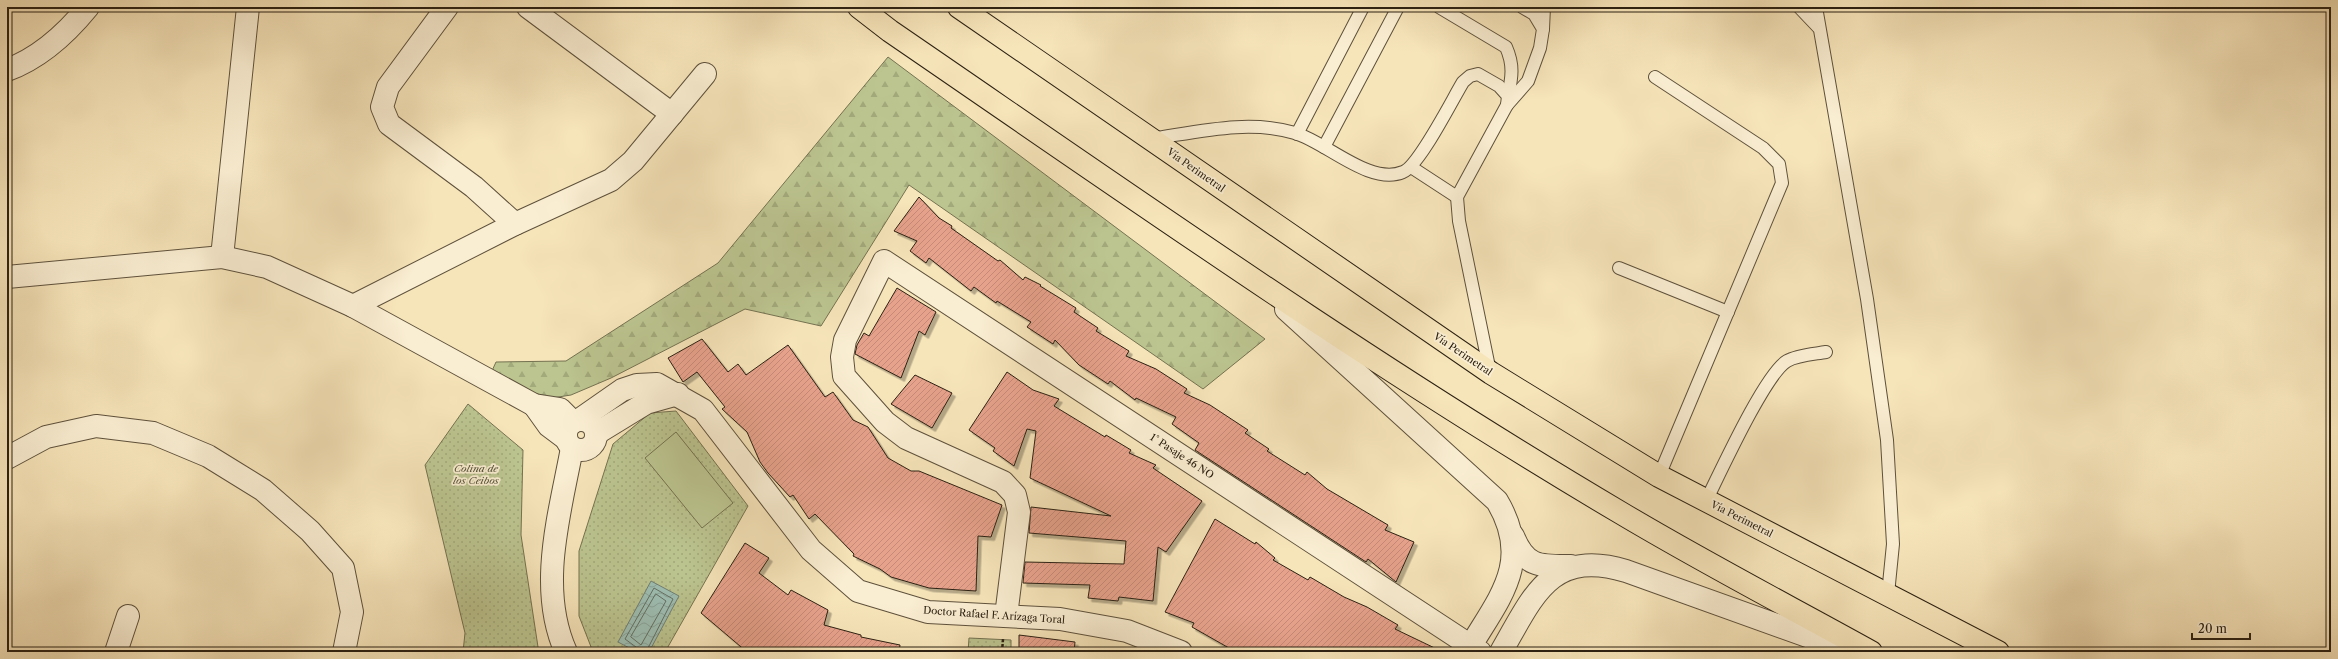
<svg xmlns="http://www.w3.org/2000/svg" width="2338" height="659" font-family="'Libre Caslon Text',serif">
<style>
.grass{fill:url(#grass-dots);stroke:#747251}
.forest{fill:url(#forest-firs);stroke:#747251}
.garden{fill:#bcc590;stroke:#747251}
.water{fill:url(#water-waves);stroke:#707f73}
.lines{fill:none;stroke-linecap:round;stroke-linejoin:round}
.shore{stroke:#647063;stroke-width:1}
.building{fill:url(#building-hatch);stroke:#2b2012;filter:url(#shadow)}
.lane-casing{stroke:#5e513c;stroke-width:14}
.street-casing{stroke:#5e513c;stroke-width:24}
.highway-casing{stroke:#2b2012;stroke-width:24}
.path{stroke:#2b2012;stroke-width:2.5;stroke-dasharray:3 2;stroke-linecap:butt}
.lane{stroke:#faeed2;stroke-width:12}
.street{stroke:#faeed2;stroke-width:22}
.highway{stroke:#f7e5ba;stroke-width:22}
.labels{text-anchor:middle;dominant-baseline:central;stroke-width:3.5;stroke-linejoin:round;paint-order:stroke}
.street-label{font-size:10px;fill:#2b2012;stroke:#faeed2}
.park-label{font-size:10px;font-style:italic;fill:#565238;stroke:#faeed2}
</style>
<defs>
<pattern id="grass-dots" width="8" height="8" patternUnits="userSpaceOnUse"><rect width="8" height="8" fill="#bcc590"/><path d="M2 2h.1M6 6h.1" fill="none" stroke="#a2a97b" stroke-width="1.8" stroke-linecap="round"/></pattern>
<pattern id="forest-firs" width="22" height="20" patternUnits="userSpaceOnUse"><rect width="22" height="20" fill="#bcc590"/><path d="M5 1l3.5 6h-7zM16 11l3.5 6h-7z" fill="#a2a97b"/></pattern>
<pattern id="water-waves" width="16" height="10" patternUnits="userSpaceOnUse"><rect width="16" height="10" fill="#9ebfb4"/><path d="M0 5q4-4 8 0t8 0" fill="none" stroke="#88a49a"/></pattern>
<pattern id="building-hatch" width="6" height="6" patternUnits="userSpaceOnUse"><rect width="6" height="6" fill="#e7a28c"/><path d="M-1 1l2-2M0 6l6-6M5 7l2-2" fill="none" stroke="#c68b78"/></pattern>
<filter id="shadow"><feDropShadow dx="3.5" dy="3.5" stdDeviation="0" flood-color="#0004"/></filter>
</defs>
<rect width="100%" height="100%" fill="#f7e5ba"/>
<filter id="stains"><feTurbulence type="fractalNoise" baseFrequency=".005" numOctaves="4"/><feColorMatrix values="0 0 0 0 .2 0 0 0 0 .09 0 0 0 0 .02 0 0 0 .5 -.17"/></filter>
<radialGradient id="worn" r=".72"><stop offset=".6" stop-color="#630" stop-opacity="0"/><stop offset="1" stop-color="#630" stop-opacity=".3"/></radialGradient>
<g class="grass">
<polygon points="468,404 523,450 521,535 538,647 541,652 463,652 465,633 425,465"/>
<polygon points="676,411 748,506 665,652 593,652 579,616 579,551 613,444 650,413"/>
<polygon points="969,638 1011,640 1011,652 968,652"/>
</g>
<polygon class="forest" points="888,57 1265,339 1203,389 909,185 821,326 745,309 611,378 571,395 552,398 534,393 491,373 496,362 566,361 718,263"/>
<polygon class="garden" points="676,432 733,503 702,528 645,458"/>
<polygon class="water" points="651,581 679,596 649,652 637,652 618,642"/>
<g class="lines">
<g class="shore">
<polygon points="656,594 666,601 641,645 631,637"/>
<polyline points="638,652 636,647 625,639 654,588 673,599 646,652"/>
</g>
</g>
<g class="building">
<polygon points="919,197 939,218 952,226 951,228 998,261 1000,260 1023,280 1025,277 1041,285 1040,286 1076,308 1074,312 1098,328 1096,331 1129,351 1126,356 1156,369 1187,389 1184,393 1210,405 1248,430 1245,433 1269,449 1267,451 1305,475 1307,472 1327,489 1388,525 1385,530 1414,542 1396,582 1368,559 1366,562 1195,450 1199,443 1172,424 1176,417 1136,398 1135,400 1110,381 1108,384 1079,365 1055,340 1053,344 1027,327 1031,322 997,301 996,303 974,287 971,291 929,258 926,263 910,251 917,241 894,231"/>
<polygon points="897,288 936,312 925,335 919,331 901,378 855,354 857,345 864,333 869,336"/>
<polygon points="702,339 728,372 738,364 746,375 788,345 825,397 833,392 853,420 868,427 888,458 911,471 919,471 1002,505 991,537 978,536 976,591 929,588 891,577 880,569 853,556 854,554 815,514 809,519 793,495 790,497 768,473 760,462 747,432 722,409 725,407 697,372 683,382 668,358"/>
<polygon points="1007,372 1033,390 1059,399 1054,406 1105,437 1106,435 1131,450 1129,453 1156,465 1153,468 1202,501 1166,552 1158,547 1153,601 1119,597 1118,601 1088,598 1090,585 1023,583 1025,562 1124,564 1126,541 1029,533 1031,507 1111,516 1030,478 1036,431 1027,429 1014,466 993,451 995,448 969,430"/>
<polygon points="915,375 952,393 932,428 891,404"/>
<polygon points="1215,519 1255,544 1256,542 1275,558 1273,560 1308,580 1310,577 1344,597 1367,607 1398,625 1395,629 1443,652 1236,652 1192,627 1194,623 1165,612"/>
<polygon points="745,543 769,558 759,573 788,595 791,590 828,610 824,625 861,635 861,637 900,645 899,652 747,652 701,613"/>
<polygon points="1019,635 1075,642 1074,652 1019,652"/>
</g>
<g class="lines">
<defs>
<g id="lane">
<path d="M1439 7 1506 47C1514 65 1512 77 1508 96"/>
<polyline points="1799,7 1818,27"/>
<polyline points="1816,7 1867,299 1887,440 1893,544 1888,594"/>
<polyline points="1543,29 1544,7"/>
<polyline points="1655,77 1763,148 1779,164 1782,183 1659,476"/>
<polyline points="1507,105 1528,81 1540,48 1543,29 1534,14 1522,7"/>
<polyline points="1297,134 1363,7"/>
<path d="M1150 139C1198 132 1248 119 1295 133 1326 142 1370 186 1403 172 1419 166 1452 100 1463 82L1470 76 1478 74 1499 86 1508 96 1507 105 1457 197 1459 221 1490 372"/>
<polyline points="1324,147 1398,7"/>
<polyline points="1411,167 1457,197"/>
<polyline points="1619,268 1728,312"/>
<path d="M1706 501C1720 473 1765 374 1787 361 1797 355 1815 354 1826 352"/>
</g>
<g id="street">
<polyline points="447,7 388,87 382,107 389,124 474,187 515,224"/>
<polyline points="528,7 672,114"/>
<path d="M7 70C40 58 66 34 88 7"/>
<polyline points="222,257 248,7"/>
<polyline points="7,277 222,257 267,267 353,306 534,405 560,409 573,422"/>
<polyline points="353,306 515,224 611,180 633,161 705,74"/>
<path d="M1286 309 1497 501C1534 563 1498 599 1467 652"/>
<polyline points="534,405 549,426 565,438"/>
<circle cx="581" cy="435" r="15"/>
<polyline points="579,420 622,390 637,385 657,384 703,410 811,550 858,591 928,612 1060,619 1127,631 1181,652"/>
<polyline points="597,433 646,403 678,394"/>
<polyline points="7,458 46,437 96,426 153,433 208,456 263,490 310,531 343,568 352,612 344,652"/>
<path d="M1513 536C1526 568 1540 566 1571 566"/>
<polyline points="1006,616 1019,512 1015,495 1003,482 906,438 885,422 844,376 842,357 845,340 884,261 1480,652"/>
<polyline points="116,652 128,616"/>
<path d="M566 652C537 588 560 513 572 448"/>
<path d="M1501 652C1533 597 1550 548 1626 571L1852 652"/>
</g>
<g id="highway">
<path d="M859 7 890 31C1131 196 1370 365 1621 513 1703 562 1788 606 1871 652"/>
<polyline points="959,7 1491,373 1659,476 1998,652"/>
</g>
</defs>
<use href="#lane" class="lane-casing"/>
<use href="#street" class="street-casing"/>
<use href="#highway" class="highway-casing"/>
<g class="path">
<polyline points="2042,651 2045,652"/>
<polyline points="1002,652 1003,639"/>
</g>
<use href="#lane" class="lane"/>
<use href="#street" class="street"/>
<use href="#highway" class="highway"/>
</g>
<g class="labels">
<g class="street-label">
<text transform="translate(1196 170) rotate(35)">Vía Perimetral</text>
<text transform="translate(1463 354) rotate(34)">Vía Perimetral</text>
<text transform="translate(1182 456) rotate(33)">1° Pasaje 46 NO</text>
<text transform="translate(1742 519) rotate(27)">Vía Perimetral</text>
<text transform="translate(994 615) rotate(4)">Doctor Rafael F. Arízaga Toral</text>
</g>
<g class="park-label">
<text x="476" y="468">Colina de<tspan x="476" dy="12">los Ceibos</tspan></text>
</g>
</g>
<rect width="2338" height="659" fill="none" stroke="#f7e5ba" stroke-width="24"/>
<rect x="8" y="8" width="2322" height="643" fill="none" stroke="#2b2012" stroke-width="2"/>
<rect x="12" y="12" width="2314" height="635" fill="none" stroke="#2b2012"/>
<path d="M2192 633v6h58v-6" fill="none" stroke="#2b2012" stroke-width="2"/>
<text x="2198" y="633" font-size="12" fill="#2b2012" stroke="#faeed2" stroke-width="3" paint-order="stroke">20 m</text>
<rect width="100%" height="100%" filter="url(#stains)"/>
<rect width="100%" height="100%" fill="url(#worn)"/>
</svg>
